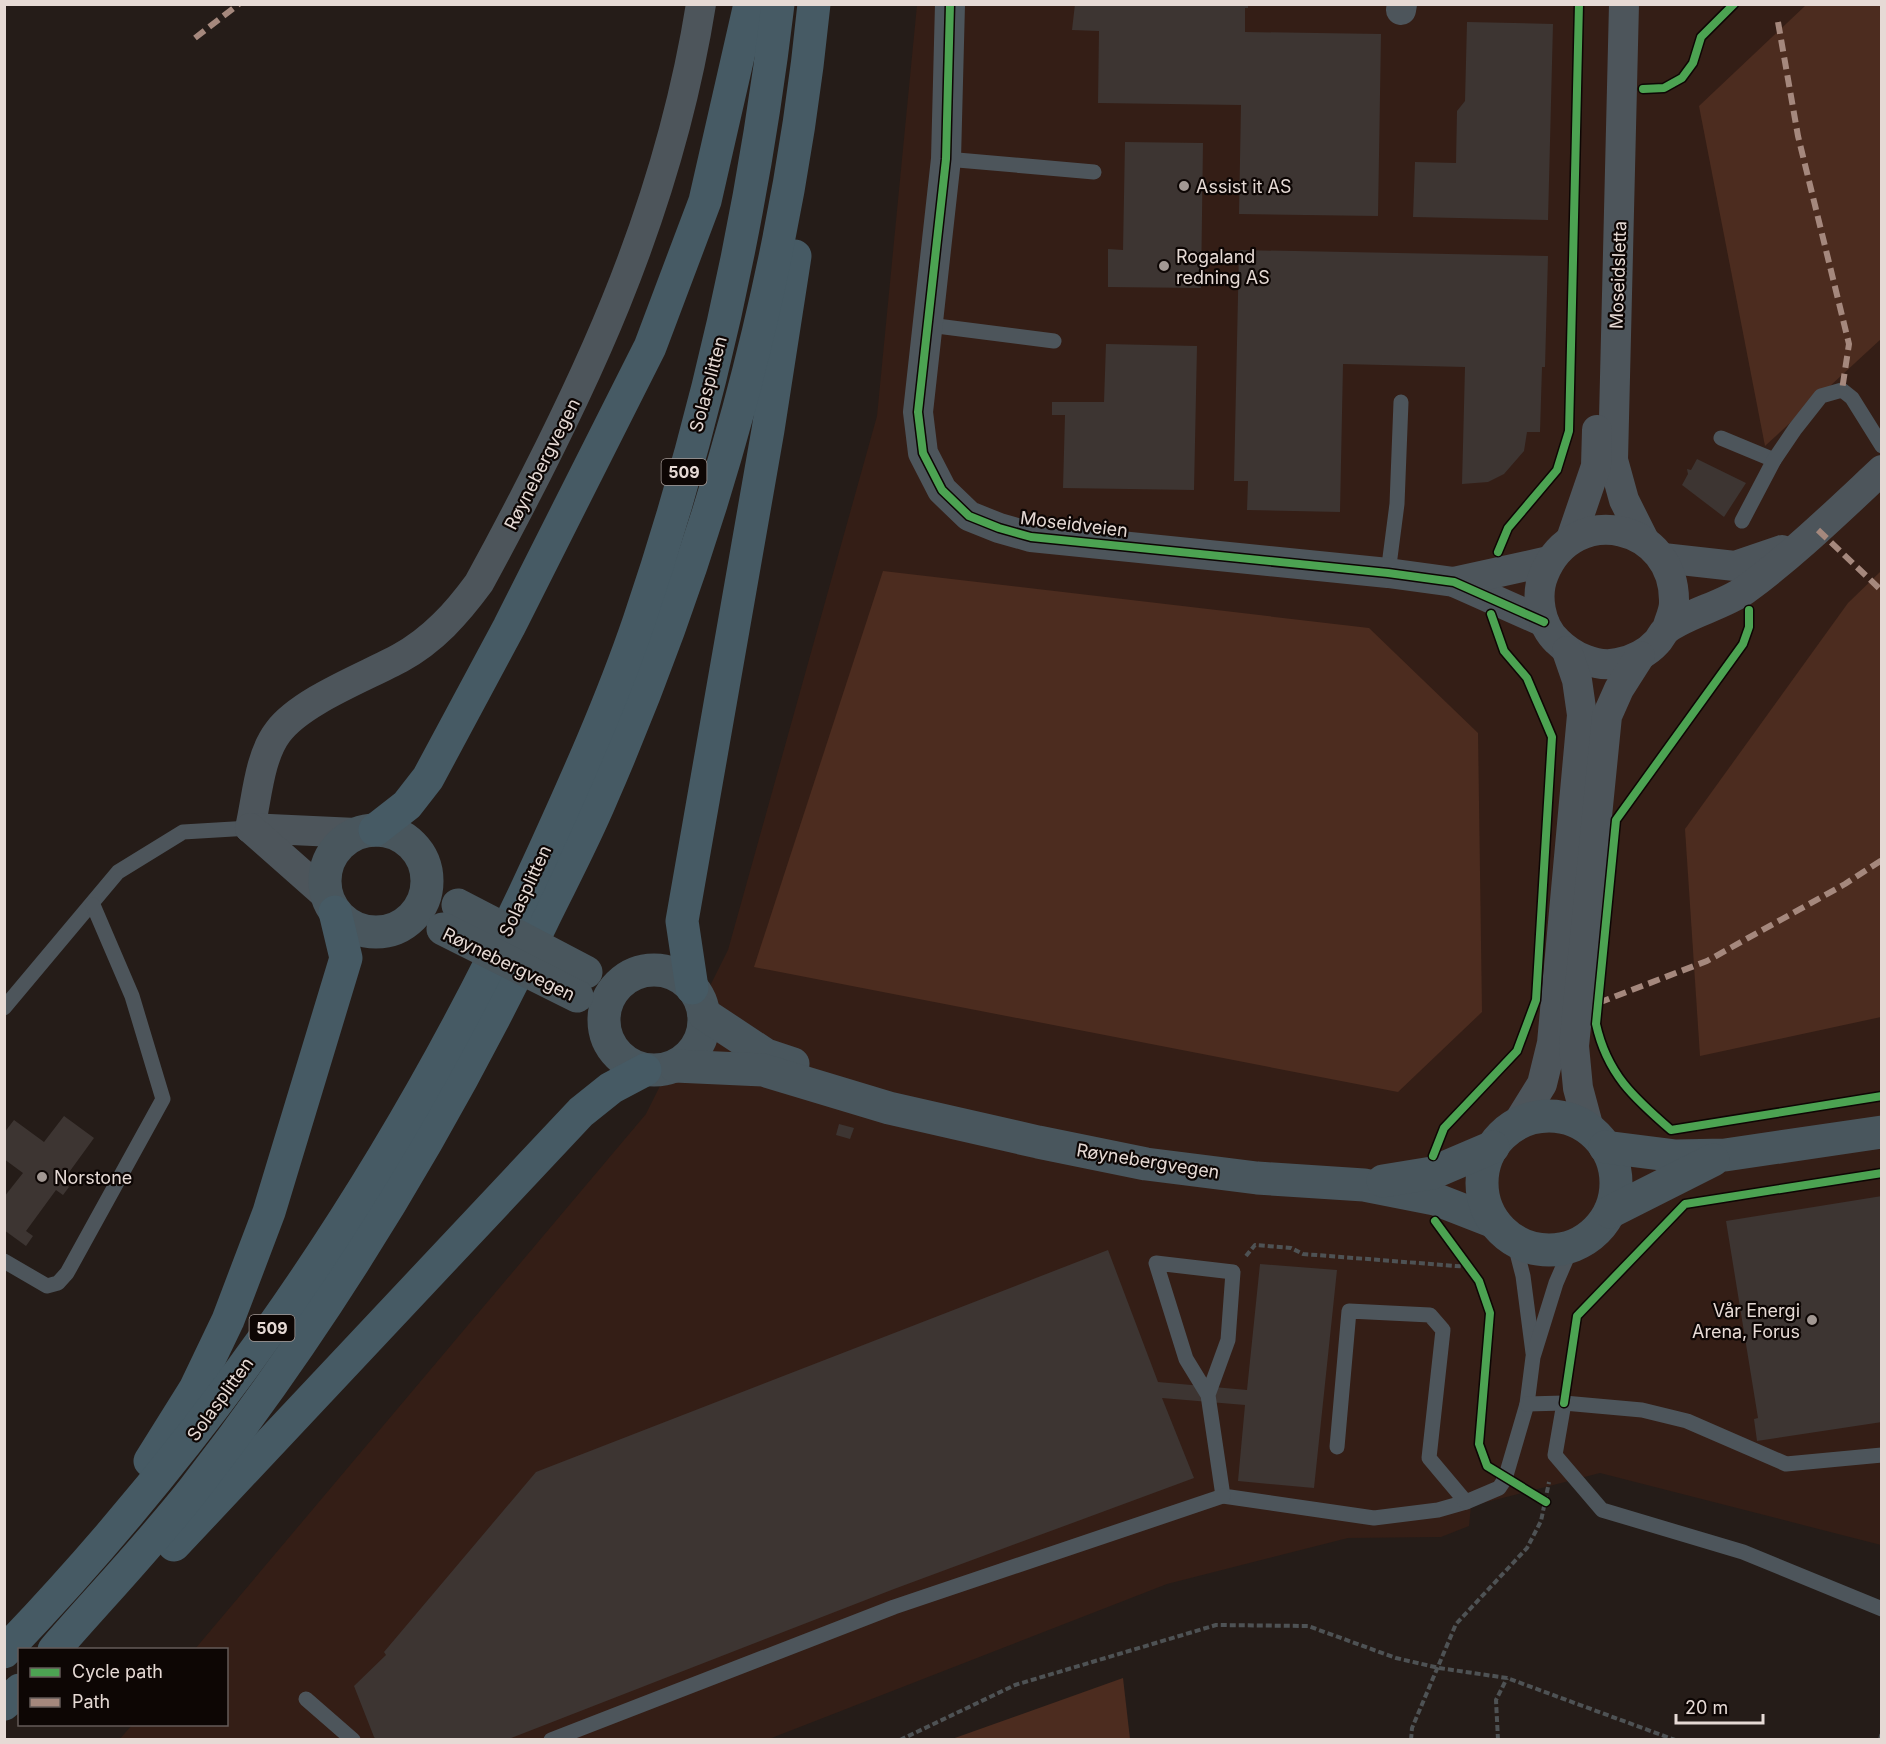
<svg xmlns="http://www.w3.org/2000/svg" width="1886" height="1744" font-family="Inter,sans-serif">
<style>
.built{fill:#341e16}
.green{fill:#4c2c1f}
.building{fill:#3d3532}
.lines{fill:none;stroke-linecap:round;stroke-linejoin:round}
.path{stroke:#4e5254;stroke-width:4;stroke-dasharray:6 3;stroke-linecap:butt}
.lane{stroke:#4d555b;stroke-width:15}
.street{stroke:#4d555b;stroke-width:30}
.secondary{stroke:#49565d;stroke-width:33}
.highway{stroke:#465a64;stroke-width:33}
.secondary-bridge{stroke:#49565d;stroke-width:33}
.quiet{stroke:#a5887d;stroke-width:6;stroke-dasharray:12 6;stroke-linecap:butt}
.cycleway-casing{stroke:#0d0604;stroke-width:11}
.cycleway{stroke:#4ca352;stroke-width:8}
.poi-dot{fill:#a29893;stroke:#0d0604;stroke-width:2}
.labels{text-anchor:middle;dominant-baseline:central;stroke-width:4.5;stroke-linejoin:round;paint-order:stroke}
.shield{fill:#0d0604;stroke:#a59a96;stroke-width:1.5}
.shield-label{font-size:16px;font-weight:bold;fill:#e6dad5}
.poi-label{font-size:18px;fill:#e6dad5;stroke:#0d0604;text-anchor:start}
.street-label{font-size:18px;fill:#e6dad5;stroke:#0d0604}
</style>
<rect width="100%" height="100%" fill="#251c18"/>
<polygon class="built" points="917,5 1881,5 1881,1545 1600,1473 1471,1506 1469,1526 1441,1537 1348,1538 1167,1584 769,1739 119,1740 132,1725 226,1724 226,1650 195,1649 646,1114 728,950 877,416"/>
<g class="green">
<polygon points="1806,5 1881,5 1881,339 1765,446 1699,106"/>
<polygon points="883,571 1369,628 1478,733 1482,1012 1398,1092 754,967"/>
<polygon points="1881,571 1881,1017 1700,1056 1685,829 1848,603"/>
<polygon points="1123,1678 1130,1739 952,1739"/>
</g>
<g class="building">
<polygon points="1075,4 1248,4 1248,8 1245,8 1245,32 1381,34 1378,216 1239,214 1241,105 1098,103 1099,31 1072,30"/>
<polygon points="1467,22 1553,24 1548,220 1413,217 1415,162 1456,163 1457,111 1465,101"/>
<polygon points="1125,142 1203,143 1201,288 1108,287 1108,249 1123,250"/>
<polygon points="1239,250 1548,256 1545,367 1542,367 1540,432 1527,432 1524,451 1504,474 1488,482 1462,484 1465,367 1343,364 1340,512 1247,510 1248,481 1234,481"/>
<polygon points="1106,344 1197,346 1194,490 1063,488 1065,415 1052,415 1052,402 1104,402"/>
<polygon points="1697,459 1746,483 1724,517 1682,485 1688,474 1687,469 1691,470"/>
<polygon points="64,1116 94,1138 62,1182 69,1187 63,1195 56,1190 26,1231 33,1236 26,1246 4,1230 4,1197 23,1173 4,1159 4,1133 14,1120 44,1142"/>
<polygon points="839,1124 854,1128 850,1139 836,1135"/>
<polygon points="1882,1196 1882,1422 1757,1441 1754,1419 1758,1418 1726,1221"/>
<polygon points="1108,1250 1158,1382 1247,1390 1260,1264 1337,1270 1314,1488 1238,1481 1245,1405 1162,1398 1194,1478 894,1589 506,1740 377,1740 374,1737 354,1686 386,1655 384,1652 536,1472"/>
</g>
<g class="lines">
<g class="path">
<polyline points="1246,1256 1255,1245 1291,1248 1303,1254 1469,1267"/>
<polyline points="900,1740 1015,1685 1216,1625 1308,1626 1396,1658 1439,1668 1507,1678 1675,1740"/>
<polyline points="1411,1740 1412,1728 1456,1624 1527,1548 1541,1521 1549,1482"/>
<polyline points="1498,1740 1496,1700 1507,1678"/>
<polyline points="1880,1740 1882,1732"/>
</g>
<g class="lane">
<polyline points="946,159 1094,172"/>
<polyline points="929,325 1054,341"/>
<polyline points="1721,438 1774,460"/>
<polyline points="1742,521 1774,460 1795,429 1821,396 1842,390 1852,398 1882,446"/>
<polyline points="1388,573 1397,504 1401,402"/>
<polyline points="4,1008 118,872 183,832 250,828"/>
<polyline points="1514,1241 1523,1276 1533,1353"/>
<polyline points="4,1261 47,1286 58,1283 67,1273 163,1099 132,996 93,905"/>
<polyline points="1208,1395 1228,1340 1233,1272 1156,1263 1186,1359 1208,1395 1223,1496 1374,1518 1438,1510 1466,1502 1499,1488 1505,1479 1527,1404 1533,1357 1556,1283 1572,1246"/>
<polyline points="1564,1403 1555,1455 1602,1510 1743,1552 1882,1609"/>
<polyline points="1527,1404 1564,1403 1642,1410 1687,1421 1786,1464 1882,1455"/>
<polyline points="1337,1447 1349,1311 1430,1315 1443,1330 1429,1458 1466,1502"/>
<polyline points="306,1699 353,1740"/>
<polyline points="551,1740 894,1607 1223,1496"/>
</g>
<g class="street">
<polyline points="950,4 946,159 918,412 923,453 942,490 969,516 999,528 1031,537 1388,573 1454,582 1544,622"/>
<polyline points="1624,4 1613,460 1624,500 1644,540"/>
<polyline points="1401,10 1402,4"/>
<polyline points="1571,539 1596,466 1597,430"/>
<polyline points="1663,558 1735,566 1782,550"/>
<polyline points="1454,582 1549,561"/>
<path d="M1667 629C1669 621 1674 611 1674 603 1676 524 1574 501 1544 574 1535 595 1540 625 1557 641 1572 656 1596 668 1618 663 1632 660 1647 653 1657 642 1661 638 1663 631 1668 628 1691 612 1722 606 1745 590 1794 554 1838 511 1882 470"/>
<path d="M250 828C257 798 259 757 278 732 301 701 365 677 400 658 433 640 457 613 479 583 581 396 667 217 701 4"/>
<polyline points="250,828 356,833"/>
<polyline points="250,828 327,896"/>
<polyline points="1516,1126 1542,1084 1552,1043 1582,715 1577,680 1567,651"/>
<polyline points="1589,1129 1578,1088 1574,1046 1607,716 1619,689 1640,656"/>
</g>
<g class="secondary">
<circle cx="376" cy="881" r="51"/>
<circle cx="654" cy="1020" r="50"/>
<polyline points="704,1014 766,1055 793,1064"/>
<polyline points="675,1066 763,1070 889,1108 1038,1142 1146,1164 1257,1178 1364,1185 1435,1199 1494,1222"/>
<circle cx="1549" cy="1183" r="67"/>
<polyline points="1605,1147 1676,1156 1725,1155 1882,1132"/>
<polyline points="1383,1181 1432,1173 1493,1147"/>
<polyline points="1610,1212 1713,1160"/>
</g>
<g class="highway">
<polyline points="375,830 407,805 428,778 509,627 650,347 705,201 750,4"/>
<polyline points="692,988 682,921 768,430 795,256"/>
<polyline points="150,1461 195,1389 228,1320 269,1212 346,958 335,912"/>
<polyline points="174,1545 581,1112 611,1088 645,1070"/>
<path d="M54 1650C101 1596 150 1545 194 1489 331 1313 446 1122 542 922 562 881 584 840 602 797 711 546 787 277 814 4"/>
<path d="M4 1652C227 1420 405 1154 539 862 575 783 611 703 639 621 707 421 753 214 778 4"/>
<polyline points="4,1704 20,1690"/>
</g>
<g class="secondary-bridge">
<polyline points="458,905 586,972"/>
<polyline points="443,929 577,996"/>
</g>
<g class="quiet">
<polyline points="1778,22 1798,136 1849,344 1842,390"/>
<polyline points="195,38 239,4"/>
<polyline points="1818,530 1882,591"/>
<polyline points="1598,1003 1707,961 1845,884 1882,860"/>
</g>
<defs>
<g id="cycleway">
<polyline points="950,4 946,159 918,412 923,453 942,490 969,516 999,528 1031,537 1388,573 1454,582 1544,622"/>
<polyline points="1643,89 1664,88 1682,78 1693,63 1701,37 1734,4"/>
<polyline points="1498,552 1508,528 1557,470 1569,431 1579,4"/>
<path d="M1749 610V627L1743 644 1616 820 1596 1024C1607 1074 1634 1098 1671 1130L1882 1096"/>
<polyline points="1433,1156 1444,1128 1517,1051 1536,1000 1552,737 1527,678 1504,651 1491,614"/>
<polyline points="1435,1221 1479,1281 1490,1313 1479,1444 1487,1466 1546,1502"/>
<polyline points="1564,1403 1577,1316 1685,1204 1882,1173"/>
</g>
</defs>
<use href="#cycleway" class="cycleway-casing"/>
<use href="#cycleway" class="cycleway"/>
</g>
<g class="poi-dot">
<circle cx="1184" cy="186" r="6"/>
<circle cx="1164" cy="266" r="6"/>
<circle cx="42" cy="1177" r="6"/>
<circle cx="1812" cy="1320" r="6"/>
</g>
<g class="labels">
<g class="shield">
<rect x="661.5" y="459" width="45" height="26" rx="4.5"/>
<rect x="249.5" y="1315" width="45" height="26" rx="4.5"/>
</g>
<g class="shield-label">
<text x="684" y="472">509</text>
<text x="272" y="1328">509</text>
</g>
<g class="poi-label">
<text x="1196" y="186">Assist it AS</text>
<text x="1176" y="256">Rogaland<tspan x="1176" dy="21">redning AS</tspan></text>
<text x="54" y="1177">Norstone</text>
<text x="1800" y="1310" text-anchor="end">Vår Energi<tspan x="1800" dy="21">Arena, Forus</tspan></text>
</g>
<g class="street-label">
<text transform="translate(1618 275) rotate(-88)">Moseidsletta</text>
<text transform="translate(708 384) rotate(-75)">Solasplitten</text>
<text transform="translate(542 464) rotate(-63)">Røynebergvegen</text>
<text transform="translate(1074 524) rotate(7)">Moseidveien</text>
<text transform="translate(525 891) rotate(-65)">Solasplitten</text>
<text transform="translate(509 964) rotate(26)">Røynebergvegen</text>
<text transform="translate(1148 1161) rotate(9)">Røynebergvegen</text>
<text transform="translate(220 1399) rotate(-54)">Solasplitten</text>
</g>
</g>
<rect width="1886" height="1744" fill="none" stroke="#e6dad5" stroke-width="12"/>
<rect x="18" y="1648" width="210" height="78" fill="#0d0604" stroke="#645b58" stroke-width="1.5"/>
<rect x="30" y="1668" width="30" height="9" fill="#4ca352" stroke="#645b58" stroke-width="1.5"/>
<text x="72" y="1678" font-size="18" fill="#e6dad5">Cycle path</text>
<rect x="30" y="1698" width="30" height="9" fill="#a5887d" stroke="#645b58" stroke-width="1.5"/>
<text x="72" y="1708" font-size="18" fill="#e6dad5">Path</text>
<path d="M1676 1714v9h87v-9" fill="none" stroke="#e6dad5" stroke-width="3"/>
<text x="1685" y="1714" font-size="18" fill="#e6dad5" stroke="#0d0604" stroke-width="4.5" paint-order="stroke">20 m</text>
</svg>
